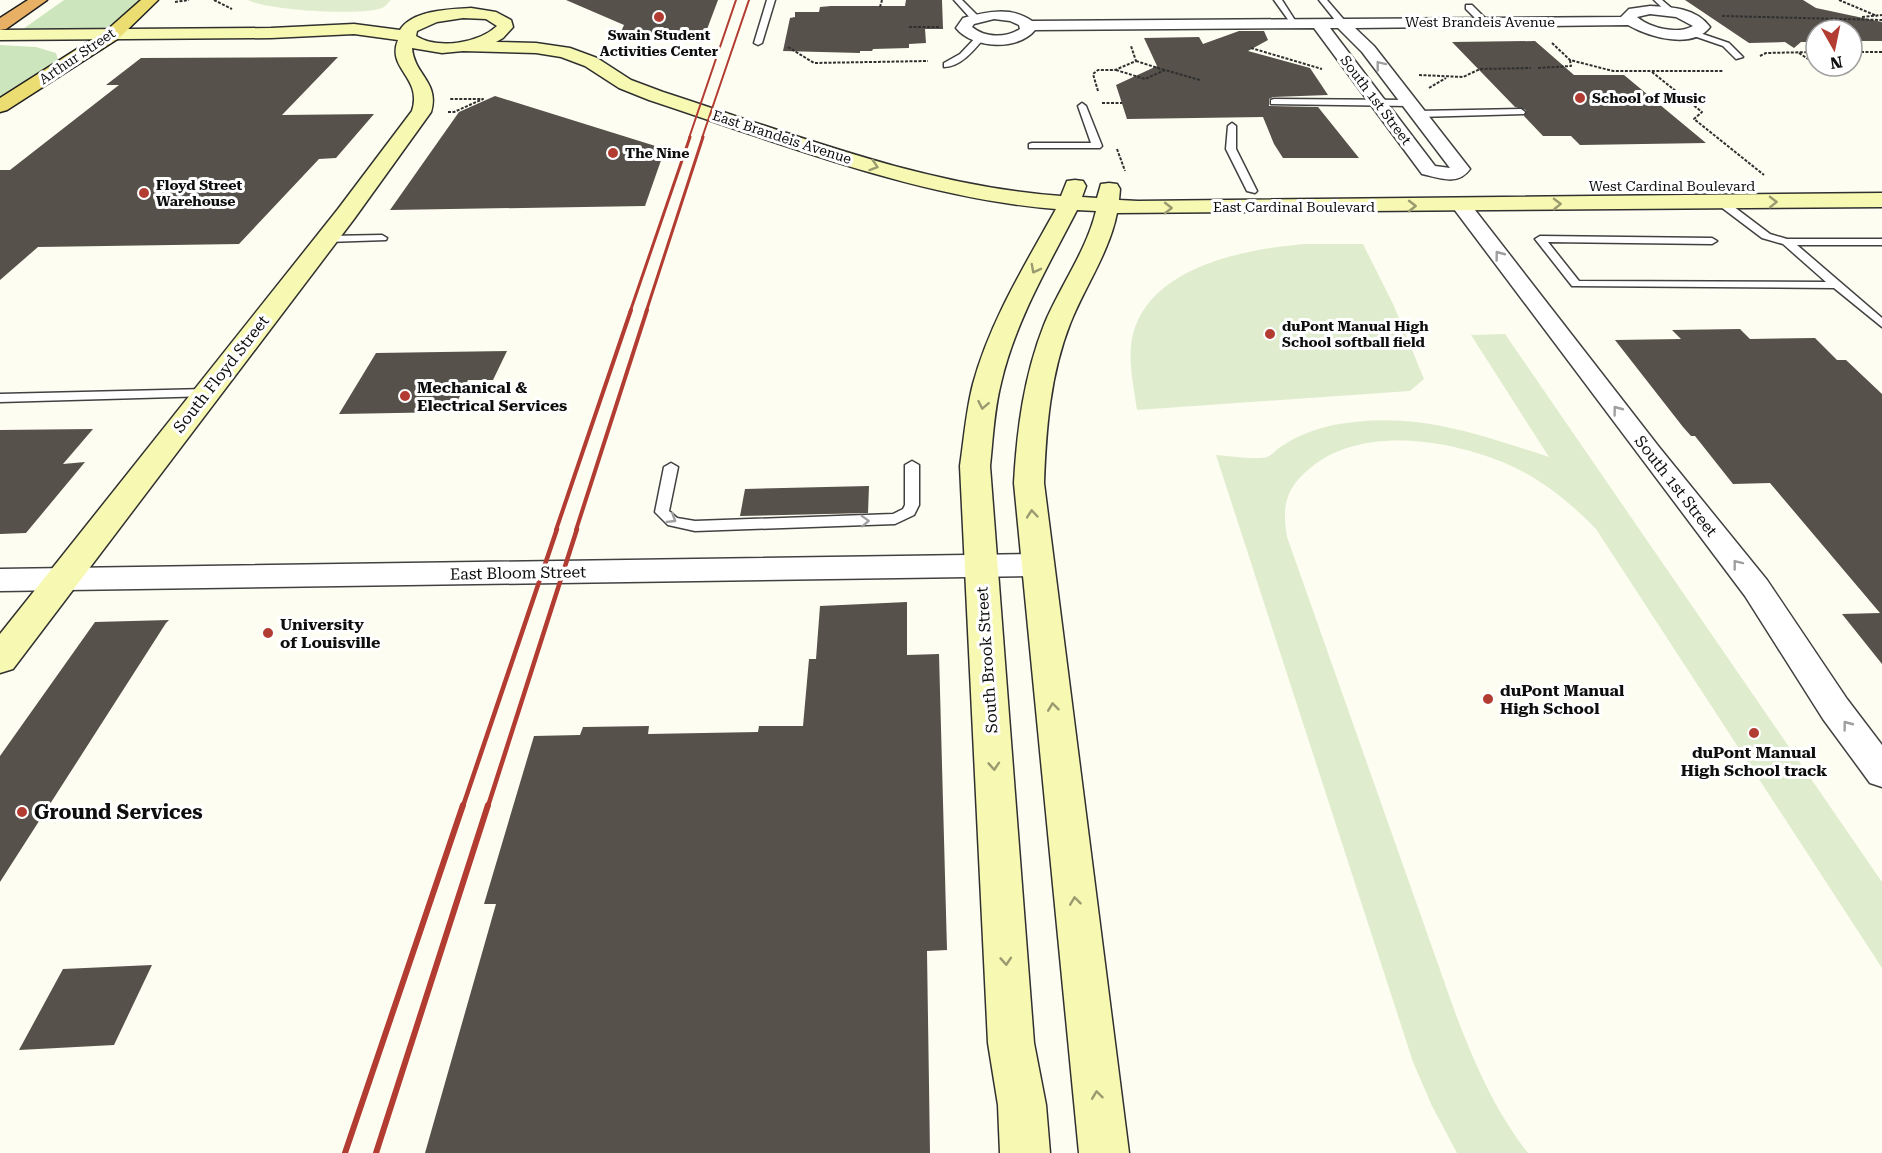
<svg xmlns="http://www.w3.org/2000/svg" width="1882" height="1153" font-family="'Roboto Serif',serif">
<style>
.green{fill:#cde5bd}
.pitch{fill:#dfedce}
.building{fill:#56514b}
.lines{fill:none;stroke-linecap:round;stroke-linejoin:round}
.lane-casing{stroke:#414141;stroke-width:3}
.street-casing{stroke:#414141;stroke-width:3}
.secondary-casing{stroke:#303030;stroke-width:3}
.primary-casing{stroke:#1f1f1f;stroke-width:3}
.highway-casing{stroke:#1f1f1f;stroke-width:3}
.path{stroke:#303030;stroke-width:2;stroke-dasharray:3 1.5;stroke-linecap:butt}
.lane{fill:#fff;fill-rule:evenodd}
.street{fill:#fff;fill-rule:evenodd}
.secondary{fill:#f7f8b1;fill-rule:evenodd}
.primary{fill:#ecdd72;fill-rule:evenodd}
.highway{fill:#e7b065;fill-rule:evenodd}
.rail-far4{stroke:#b23c32;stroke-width:2}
.rail-far3{stroke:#b23c32;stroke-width:3}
.rail-far2{stroke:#b23c32;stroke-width:4}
.rail-far1{stroke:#b23c32;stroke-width:4.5}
.rail{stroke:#b23c32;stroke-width:6}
.oneway{stroke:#9f9f9f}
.oneway2{stroke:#9a9a70}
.poi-dot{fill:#b23c32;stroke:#fff;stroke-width:2}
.labels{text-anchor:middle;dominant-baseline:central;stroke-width:6;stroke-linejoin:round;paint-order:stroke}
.far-street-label{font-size:14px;fill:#0e0e0e;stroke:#fff}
.far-poi-label{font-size:14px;font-weight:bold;fill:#0e0e0e;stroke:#fff;text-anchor:start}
.street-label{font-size:16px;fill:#0e0e0e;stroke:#fff}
.poi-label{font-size:16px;font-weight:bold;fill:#0e0e0e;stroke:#fff;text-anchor:start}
.near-poi-label{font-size:20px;font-weight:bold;fill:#0e0e0e;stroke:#fff;text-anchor:start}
</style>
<rect width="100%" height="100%" fill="#fefdf1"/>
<g class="green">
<polygon points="64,0 141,0 111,25 104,28 23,29"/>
<polygon points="0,45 36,47 56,53 58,60 54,66 0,100"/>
</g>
<g class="pitch">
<path d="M248 0H391C388 2 387 5 384 7 367 17 266 10 248 0Z"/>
<path d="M1305 244H1363L1394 306 1424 379 1410 391 1137 410C1134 389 1129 367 1131 346 1140 268 1243 249 1305 244Z"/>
<path d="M1505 334 1882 882V968L1596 529C1570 502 1540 478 1505 463 1447 439 1360 425 1309 469 1285 489 1282 507 1287 537L1456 1015C1475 1064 1495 1111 1528 1153H1457L1432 1106 1413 1062 1216 455C1227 456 1259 460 1267 457 1272 455 1277 449 1282 446 1296 436 1316 429 1333 425 1412 410 1475 433 1549 457L1471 335Z"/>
</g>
<g class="building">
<polygon points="566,0 718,0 703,40 617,41 624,25"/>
<polygon points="906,0 942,0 943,29 925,29 926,43 909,44 909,48 873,49 872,51 860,51 860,53 783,51 790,18 795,17 795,12 819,12 820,7 831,6 905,6"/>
<polygon points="1685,0 1803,0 1816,8 1882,22 1882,41 1852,41 1852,30 1816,30 1816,42 1801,42 1794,48 1785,42 1749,43"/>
<polygon points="1239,31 1264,31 1268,40 1248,51 1310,68 1328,95 1273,97 1269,99 1269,106 1318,107 1359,158 1283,158 1274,144 1263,117 1127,119 1116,85 1157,66 1144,38 1199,37 1203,44"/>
<polygon points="1535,41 1574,75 1624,75 1706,143 1580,145 1571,136 1543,136 1524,116 1526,110 1515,107 1452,42"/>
<polygon points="338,57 282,115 374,114 336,158 319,159 239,244 38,247 0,280 0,170 10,170 119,85 106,85 141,58"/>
<polygon points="495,96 665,149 645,206 390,210 459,112"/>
<polygon points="1740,329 1750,339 1815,338 1837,360 1846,360 1882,394 1882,664 1842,614 1880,613 1770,483 1733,484 1695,436 1691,436 1683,427 1615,340 1681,339 1672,330"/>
<polygon points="507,351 493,380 468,380 452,412 339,414 376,353"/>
<polygon points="93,429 63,464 85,462 26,533 0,534 0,430"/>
<polygon points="869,486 868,513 740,516 745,489"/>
<polygon points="907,602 907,655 939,654 947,950 927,951 930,1153 425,1153 496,904 484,904 534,736 580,735 583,727 649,726 648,734 758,732 759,726 803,726 809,659 816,659 820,606"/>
<polygon points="169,620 166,623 0,882 0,756 95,622"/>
<polygon points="152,965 114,1045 19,1050 63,969"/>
</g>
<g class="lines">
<defs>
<g id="lane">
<polygon points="767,0 775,0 762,43 758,45 754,43"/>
<polygon points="954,0 962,0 978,16 978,20 972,20"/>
<polygon points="1274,0 1282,0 1298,25 1292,25"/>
<polygon points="1319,0 1327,0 1345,21 1345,25 1339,25"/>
<polygon points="1654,0 1662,0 1676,12 1669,14"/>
<polygon points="1466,5 1472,5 1486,19 1486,23 1480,23 1466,9"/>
<polygon points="1694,31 1729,43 1743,57 1736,59 1723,46 1691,35 1690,33"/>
<path d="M978 35 985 37C975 49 961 67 944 67V63L960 54Z"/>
<polygon points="1274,99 1409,100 1413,103 1409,106 1271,104 1271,100"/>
<polygon points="1082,103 1086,106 1102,146 1100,148 1029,148 1029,144 1032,143 1091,143 1078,106"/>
<polygon points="1521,109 1525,112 1524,114 1418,117 1414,114 1418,111"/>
<polygon points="1232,123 1236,126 1236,149 1257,191 1255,193 1247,191 1226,149 1228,126"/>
<polygon points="1717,200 1725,200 1770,234 1787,239 1882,239 1882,245 1797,245 1882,318 1882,327 1834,288 1572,286 1535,239 1540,236 1712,238 1717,241 1712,244 1548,242 1579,281 1826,282 1783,244 1762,238 1717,204"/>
<polygon points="382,235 387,238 386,240 327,242 322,239 327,236"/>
<polygon points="206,389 212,393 210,396 0,402 0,394"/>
<polygon points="912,461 919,465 919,505 914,515 895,524 695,531 668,525 655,512 664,467 671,463 678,467 669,511 677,518 695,521 893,514 903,509 905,505 905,465"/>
</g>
<g id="street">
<path d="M1650 6C1672 7 1696 8 1710 27 1692 50 1649 37 1628 25L1355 28 1374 46 1470 169C1458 186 1440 178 1422 174L1314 28 1035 30C1018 51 973 49 956 28L963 18C986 12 1011 6 1032 21L1621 17 1629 9ZM1650 14 1676 17 1693 26C1677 35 1650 28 1637 17ZM994 19 1010 21 1019 25 1020 29C1006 38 985 38 972 27L974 24ZM1330 28H1338L1362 52 1450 168 1435 166Z"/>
<polygon points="1461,199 1468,201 1659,447 1767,580 1847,699 1882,745 1882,787 1870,783 1823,719 1745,596 1454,209 1451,205 1454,201"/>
<polygon points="1036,554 1046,558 1051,565 1046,572 1036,576 0,591 0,569"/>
</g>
<path id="secondary" d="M471 8 496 12 511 20 513 27 503 38 496 42 536 43 570 48 597 58 631 80 663 92C793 134 924 186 1061 196L1067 181 1075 180 1083 181 1086 186 1082 197 1097 198 1101 184 1109 183 1117 184 1120 189 1119 200 1138 201 1882 193V207L1117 213C1109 253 1085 286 1070 324 1050 375 1046 429 1044 483L1129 1153H1079L1014 483C1017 429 1024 376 1044 325 1060 286 1086 252 1096 211L1077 210C1048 266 1015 322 1001 383 994 410 993 438 990 466L1034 1043 1046 1105 1050 1153H1000L998 1105 988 1043 960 466C964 439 966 411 973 384 990 321 1025 265 1056 209 918 198 780 143 649 100L619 88 585 66 561 57 536 53 463 51 442 53 412 48C414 75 440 82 431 112L354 219 13 669 0 673V634L338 209 412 111C423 77 386 69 398 40L354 34 271 38 0 40V30L271 28 354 24 400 30C412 10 451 9 471 8ZM463 18 486 19 497 26C479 43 438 50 416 36L417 31 437 22Z"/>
<polygon id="primary" points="141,0 158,0 119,38 7,110 0,112 0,98 107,30"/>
<polygon id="highway" points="28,0 47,0 6,29 0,30 0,18"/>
</defs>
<use href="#lane" class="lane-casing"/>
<use href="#street" class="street-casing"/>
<use href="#secondary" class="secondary-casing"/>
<use href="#primary" class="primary-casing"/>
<use href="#highway" class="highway-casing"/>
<g class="path">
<polyline points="214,0 232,9"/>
<polyline points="1839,0 1877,16"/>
<polyline points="175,2 189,0"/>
<polyline points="880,7 882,0"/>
<polyline points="1722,16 1882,20"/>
<polyline points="1862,17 1882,15"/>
<polyline points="909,27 940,27"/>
<polyline points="1552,43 1570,60 1613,71 1723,71"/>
<polyline points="788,47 814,63 928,61"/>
<polyline points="1251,48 1322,69"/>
<polyline points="1852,52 1882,52"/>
<polyline points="1799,53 1808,59"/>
<polyline points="1760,56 1766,53 1816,52"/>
<polyline points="1136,61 1164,70"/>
<polyline points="1538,68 1571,66 1570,60"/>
<polyline points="1116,70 1145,79 1165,70 1200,80"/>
<polyline points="1652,72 1702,112 1694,119 1764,175"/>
<polyline points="1419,75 1463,77 1480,69 1531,68"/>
<polyline points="1429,88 1446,78"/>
<polyline points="1098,91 1093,74 1098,70 1115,70 1136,61 1131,46"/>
<polyline points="1102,103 1122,103"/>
<polyline points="448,112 454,112 483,99 450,99"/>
<polyline points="1117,149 1125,171"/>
</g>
<use href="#lane" class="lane"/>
<use href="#street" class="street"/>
<use href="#secondary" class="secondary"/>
<use href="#primary" class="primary"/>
<use href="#highway" class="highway"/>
<g class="rail-far4">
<polyline points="689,138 736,0"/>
<polyline points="702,138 749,0"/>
</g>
<g class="rail-far3">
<polyline points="630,312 690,137"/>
<polyline points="646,312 703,137"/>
</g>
<g class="rail-far2">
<polyline points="556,530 631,310"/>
<polyline points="576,530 647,310"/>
</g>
<g class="rail-far1">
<polyline points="463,806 557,529"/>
<polyline points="488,806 577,529"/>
</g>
<g class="rail">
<polyline points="345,1153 463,805"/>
<polyline points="376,1153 488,805"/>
</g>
</g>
<defs><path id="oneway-chevron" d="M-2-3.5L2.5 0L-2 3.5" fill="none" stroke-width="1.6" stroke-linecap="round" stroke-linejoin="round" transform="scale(1.5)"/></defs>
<g class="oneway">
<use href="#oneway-chevron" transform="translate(1380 65) rotate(-128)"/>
<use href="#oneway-chevron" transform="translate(1499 255) rotate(-127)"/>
<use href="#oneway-chevron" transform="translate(1617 410) rotate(-127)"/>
<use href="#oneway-chevron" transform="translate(672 519) rotate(32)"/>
<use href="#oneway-chevron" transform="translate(865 521) rotate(-2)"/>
<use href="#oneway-chevron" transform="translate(1737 564) rotate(-128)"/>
<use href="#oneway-chevron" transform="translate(1847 725) rotate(-127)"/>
</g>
<g class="oneway2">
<use href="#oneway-chevron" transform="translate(874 166) rotate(18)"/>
<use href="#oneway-chevron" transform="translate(1773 202) rotate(-1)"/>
<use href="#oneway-chevron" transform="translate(1557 204) rotate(-1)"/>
<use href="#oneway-chevron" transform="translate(1412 206)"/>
<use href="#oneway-chevron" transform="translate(1168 208)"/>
<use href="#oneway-chevron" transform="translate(1035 269) rotate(118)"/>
<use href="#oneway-chevron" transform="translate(983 405) rotate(101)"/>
<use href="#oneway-chevron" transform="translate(1032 514) rotate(-95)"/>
<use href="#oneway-chevron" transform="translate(1053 707) rotate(-97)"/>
<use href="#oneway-chevron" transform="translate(994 766) rotate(86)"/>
<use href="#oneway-chevron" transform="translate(1075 901) rotate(-97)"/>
<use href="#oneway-chevron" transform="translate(1006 961) rotate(86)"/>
<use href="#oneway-chevron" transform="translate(1097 1095) rotate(-97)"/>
</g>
<g class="poi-dot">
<circle cx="659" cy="17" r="6"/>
<circle cx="1580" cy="98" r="6"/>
<circle cx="613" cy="153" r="6"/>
<circle cx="144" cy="193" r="6"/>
<circle cx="1270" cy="334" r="6"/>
<circle cx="405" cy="396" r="6"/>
<circle cx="268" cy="633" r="6"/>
<circle cx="1488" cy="699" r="6"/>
<circle cx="1754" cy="733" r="6"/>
<circle cx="22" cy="812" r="6"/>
</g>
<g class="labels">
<g class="far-street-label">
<text x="1480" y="22">West Brandeis Avenue</text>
<text transform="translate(77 56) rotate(-34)">Arthur Street</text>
<text transform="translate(1376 100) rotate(53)">South 1st Street</text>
<text transform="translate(782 137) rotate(18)">East Brandeis Avenue</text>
<text x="1672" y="186">West Cardinal Boulevard</text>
<text x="1294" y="207">East Cardinal Boulevard</text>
</g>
<g class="far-poi-label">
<text x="659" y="35" text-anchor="middle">Swain Student<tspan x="659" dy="16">Activities Center</tspan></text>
<text x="1592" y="98">School of Music</text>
<text x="625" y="153">The Nine</text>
<text x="156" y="185">Floyd Street<tspan x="156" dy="16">Warehouse</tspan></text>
<text x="1282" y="326">duPont Manual High<tspan x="1282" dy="16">School softball field</tspan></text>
</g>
<g class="street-label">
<text transform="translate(221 374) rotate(-52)">South Floyd Street</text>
<text transform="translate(1676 486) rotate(52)">South 1st Street</text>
<text transform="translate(518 573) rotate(-1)">East Bloom Street</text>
<text transform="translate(987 660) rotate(-94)">South Brook Street</text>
</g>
<g class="poi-label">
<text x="417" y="387">Mechanical &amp;<tspan x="417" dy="18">Electrical Services</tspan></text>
<text x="280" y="624">University<tspan x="280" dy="18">of Louisville</tspan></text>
<text x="1500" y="690">duPont Manual<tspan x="1500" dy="18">High School</tspan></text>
<text x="1754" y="752" text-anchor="middle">duPont Manual<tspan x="1754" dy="18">High School track</tspan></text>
</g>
<g class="near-poi-label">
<text x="34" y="812">Ground Services</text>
</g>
</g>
<g transform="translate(1834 48) rotate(171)"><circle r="28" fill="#ffffff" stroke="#9f9f9f" stroke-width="1.5"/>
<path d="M0-4.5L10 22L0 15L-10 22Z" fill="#b23c32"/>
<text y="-9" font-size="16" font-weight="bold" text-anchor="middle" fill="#0e0e0e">N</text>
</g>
</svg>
